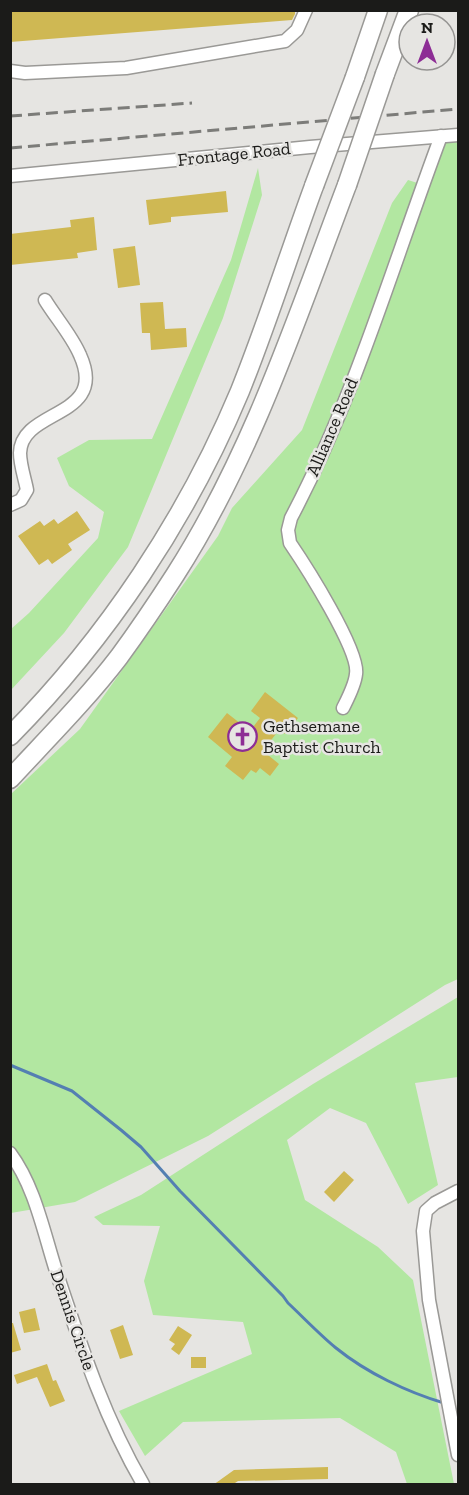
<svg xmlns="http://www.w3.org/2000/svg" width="469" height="1495" font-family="'Zilla Slab',serif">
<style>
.green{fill:#b2e7a1}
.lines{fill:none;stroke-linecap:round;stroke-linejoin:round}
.stream{stroke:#547fb2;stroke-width:3}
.building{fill:#cfb853}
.minor-casing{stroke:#9a9996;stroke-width:15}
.highway-casing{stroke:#9a9996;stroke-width:21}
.minor{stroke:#fff;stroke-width:12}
.highway{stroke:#fff;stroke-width:18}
.rail{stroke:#7c7c79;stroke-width:3;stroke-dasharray:12 6;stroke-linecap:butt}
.highway-bridge-casing{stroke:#9a9996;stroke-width:21;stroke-linecap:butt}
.highway-bridge{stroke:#fff;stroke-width:18}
.labels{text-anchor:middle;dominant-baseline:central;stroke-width:5;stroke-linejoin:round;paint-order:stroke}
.street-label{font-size:18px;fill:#1b1b19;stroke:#e6e5e2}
.poi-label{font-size:18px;fill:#1b1b19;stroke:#e6e5e2;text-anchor:start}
</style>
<rect width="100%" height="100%" fill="#e6e5e2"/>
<g class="green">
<polygon points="458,140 458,979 445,985 208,1136 75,1202 11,1213 11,794 80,729 218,536 232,508 302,430 392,203 408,180 427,186 445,141"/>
<polygon points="258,168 262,195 223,318 128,547 64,633 11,690 11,629 29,613 98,538 104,512 69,486 57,458 89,440 152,439 231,260"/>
<polygon points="458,997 458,1077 415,1083 438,1185 408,1204 366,1123 330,1108 287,1140 305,1200 378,1247 413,1280 454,1484 407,1484 396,1452 340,1418 183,1422 145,1456 119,1411 252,1354 243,1322 153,1315 144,1281 160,1226 103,1225 94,1217 141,1195 313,1084"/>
</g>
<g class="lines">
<path class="stream" d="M10 1065 72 1091 121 1130 141 1147 180 1191 283 1296 288 1303C304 1318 319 1334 336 1348 367 1373 407 1392 444 1403"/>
</g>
<g class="building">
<polygon points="10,10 295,10 295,14 292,20 10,42"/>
<polygon points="226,191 228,212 171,217 171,222 149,225 146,200"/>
<polygon points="94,217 97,250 77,253 78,258 10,265 10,234 71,227 70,220"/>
<polygon points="135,246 140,285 118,288 113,249"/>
<polygon points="163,302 165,329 186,328 187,347 151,350 150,333 142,333 140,303"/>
<polygon points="77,511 90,530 68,544 72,550 52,564 48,559 39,565 18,536 40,521 44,526 54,519 58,524"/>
<polygon points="265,692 298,718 285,734 279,730 265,748 270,752 268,755 279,764 270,776 260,768 256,773 251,770 243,780 225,766 232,757 208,737 227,713 250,731 260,718 251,711"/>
<polygon points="344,1171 354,1180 334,1202 324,1192"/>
<polygon points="35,1308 40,1330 24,1333 19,1312"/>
<polygon points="10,1323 13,1323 21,1350 10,1353"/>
<polygon points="123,1325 133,1355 120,1359 110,1330"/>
<polygon points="178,1326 192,1335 179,1355 171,1349 175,1344 169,1340"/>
<rect x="191" y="1357" width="15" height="11"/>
<polygon points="47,1364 53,1381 56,1380 65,1401 50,1407 37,1377 17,1384 14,1375"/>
<polygon points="328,1467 328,1479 238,1481 232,1485 213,1485 234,1470"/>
</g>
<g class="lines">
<defs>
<g id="minor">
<polyline points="10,71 25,73 126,68 285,41 297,30 306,10"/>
<polyline points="10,176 310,147 458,135"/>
<path d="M10 505 21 500 27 490C25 479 20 465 20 453 21 408 109 419 80 355 72 336 56 318 45 300"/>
<path d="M343 708C348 698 355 685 356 674 360 651 305 565 290 543L288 530 291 518C355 397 393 264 441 136"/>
<path d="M10 1153C36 1188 44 1235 58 1277 82 1349 105 1419 143 1484"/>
<polyline points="458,1191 435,1203 426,1211 423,1231 429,1300 458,1455"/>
</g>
<g id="highway">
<polyline points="385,74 409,10"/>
<polyline points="355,77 378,10"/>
<path d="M10 736C107 638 187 518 240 391 267 324 289 254 314 186"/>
<path d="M10 779C47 739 86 700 119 657 138 631 157 603 175 575 252 455 297 317 347 185"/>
</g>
</defs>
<use href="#minor" class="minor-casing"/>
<use href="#highway" class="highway-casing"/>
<use href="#minor" class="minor"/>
<use href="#highway" class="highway"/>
<g class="rail">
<polyline points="10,116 192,103"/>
<polyline points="10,148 458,109"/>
</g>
<defs>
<g id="highway-bridge">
<polyline points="347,185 385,74"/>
<polyline points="314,186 355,77"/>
</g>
</defs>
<use href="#highway-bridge" class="highway-bridge-casing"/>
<use href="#highway-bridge" class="highway-bridge"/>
</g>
<defs>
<symbol id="church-ring" viewBox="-11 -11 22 22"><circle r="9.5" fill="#e6e5e2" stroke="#8d2d95" stroke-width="1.5"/><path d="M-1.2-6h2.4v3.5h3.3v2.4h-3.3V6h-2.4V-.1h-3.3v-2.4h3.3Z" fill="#8d2d95"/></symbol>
</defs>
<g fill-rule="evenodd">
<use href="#church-ring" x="226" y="720" width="33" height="33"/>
</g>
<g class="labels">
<g class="street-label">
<text transform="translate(234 154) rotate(-6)">Frontage Road</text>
<text transform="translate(332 427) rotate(-67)">Alliance Road</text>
<text transform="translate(73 1320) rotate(71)">Dennis Circle</text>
</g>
<g class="poi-label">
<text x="263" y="726">Gethsemane<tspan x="263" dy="21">Baptist Church</tspan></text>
</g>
</g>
<rect width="469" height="1495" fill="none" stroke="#1b1b19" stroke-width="24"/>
<g transform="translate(427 42)"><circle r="28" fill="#e6e5e2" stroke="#959492" stroke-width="1.5"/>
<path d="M0-4.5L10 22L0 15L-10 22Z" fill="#8d2d95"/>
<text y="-9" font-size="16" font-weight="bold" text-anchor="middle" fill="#1b1b19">N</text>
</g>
</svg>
